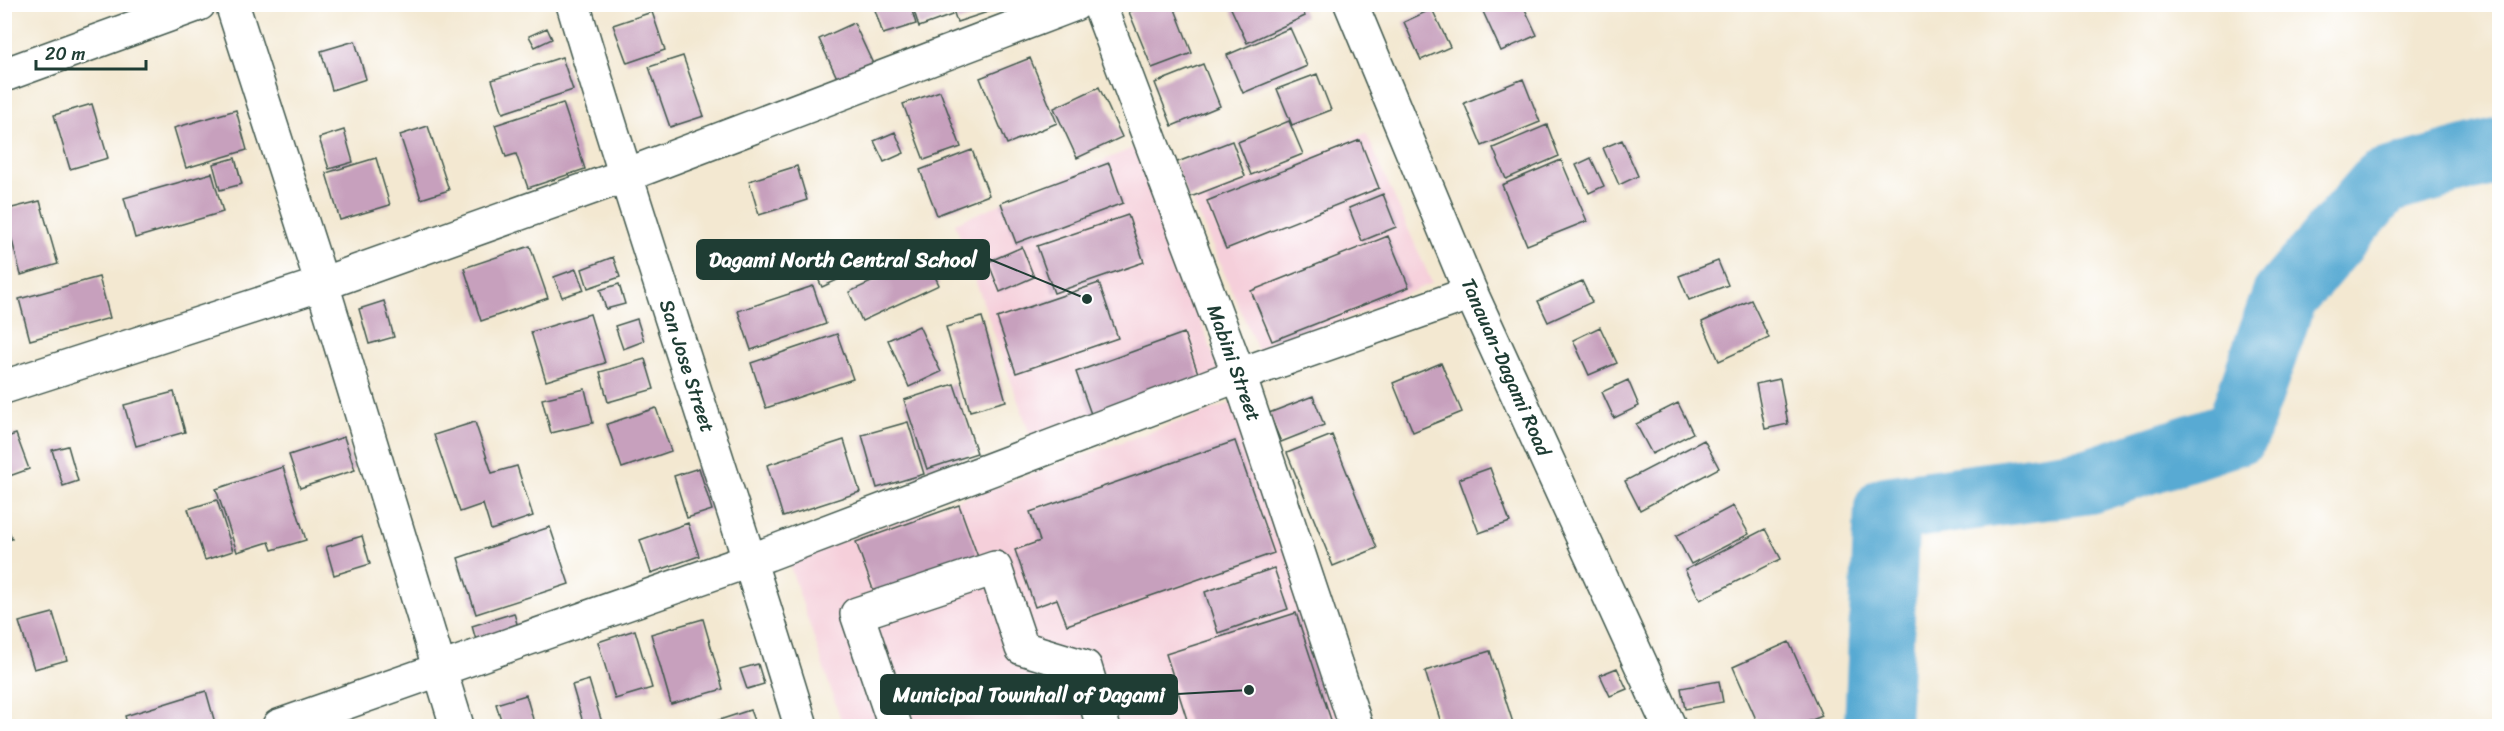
<svg xmlns="http://www.w3.org/2000/svg" width="2504" height="731" viewBox="0 0 2504 731" font-family="Sriracha,sans-serif">
<rect width="100%" height="100%" fill="#fff"/>
<filter id="ink" filterUnits="userSpaceOnUse"><feTurbulence type="fractalNoise" baseFrequency=".0167" numOctaves="2"/><feDisplacementMap in="SourceGraphic" scale="12" xChannelSelector="R" yChannelSelector="G"/><feConvolveMatrix kernelMatrix="1 2 1 2 8 2 1 2 1" color-interpolation-filters="sRGB"/></filter>
<filter id="wash" filterUnits="userSpaceOnUse"><feTurbulence type="fractalNoise" baseFrequency=".008" numOctaves="4" result="noise"/><feDisplacementMap in="SourceGraphic" scale="24" xChannelSelector="R" yChannelSelector="G"/><feGaussianBlur stdDeviation="1.35" result="paint"/><feColorMatrix in="noise" values="0 0 0 0 0 0 0 0 0 0 0 0 0 0 0 0 0 1.4 0 .05"/><feComposite in="paint" operator="in"/></filter>
<g filter="url(#wash)">
<rect width="100%" height="100%" fill="#f3e8d1"/>
<path fill="#f5cfda" d="M 1366,133 L 1432,283 L 1260,355 L 1193,202 Z
M 1135,147 L 1221,375 L 1034,446 L 955,223 Z
M 1238,401 L 1346,726 L 843,726 L 788,560 Z"/>
<g fill="none" stroke-linecap="round" stroke-linejoin="round">
<path stroke="#59aad3" stroke-width="66" d="M 1877,726 L 1887,509 L 2089,481 L 2237,432 L 2284,297 L 2383,182 L 2500,150"/>
</g>
<g id="blocks">
<path fill="#c7a0bd" d="M 873,4 L 910,4 L 916,24 L 883,34 Z
M 912,4 L 948,4 L 952,15 L 919,27 Z
M 951,4 L 999,4 L 1000,8 L 957,22 Z
M 1149,4 L 1173,4 L 1192,53 L 1152,68 L 1129,12 Z
M 1229,4 L 1300,4 L 1305,16 L 1247,43 Z
M 1480,5 L 1523,5 L 1537,35 L 1501,51 Z
M 1432,9 L 1450,47 L 1421,60 L 1404,22 Z
M 652,12 L 665,50 L 627,63 L 613,25 Z
M 854,23 L 874,66 L 839,82 L 819,39 Z
M 547,28 L 552,39 L 535,47 L 529,36 Z
M 1290,28 L 1307,66 L 1243,93 L 1227,55 Z
M 355,41 L 366,79 L 332,90 L 321,51 Z
M 683,56 L 704,116 L 670,127 L 649,67 Z
M 562,57 L 573,90 L 503,113 L 492,80 Z
M 1030,58 L 1057,123 L 1007,144 L 980,78 Z
M 1203,64 L 1220,106 L 1172,126 L 1155,83 Z
M 1317,74 L 1331,110 L 1292,125 L 1277,89 Z
M 1523,79 L 1540,122 L 1482,146 L 1464,103 Z
M 1099,87 L 1122,137 L 1077,158 L 1054,108 Z
M 940,91 L 961,147 L 924,160 L 903,104 Z
M 563,103 L 585,169 L 528,188 L 516,154 L 506,157 L 495,125 Z
M 92,104 L 108,158 L 70,169 L 54,115 Z
M 236,110 L 247,150 L 186,168 L 174,128 Z
M 1289,121 L 1303,154 L 1251,175 L 1238,142 Z
M 1547,125 L 1559,156 L 1506,179 L 1493,148 Z
M 428,126 L 449,190 L 421,199 L 400,135 Z
M 344,130 L 353,162 L 329,169 L 319,138 Z
M 895,132 L 904,153 L 884,162 L 874,141 Z
M 1360,140 L 1379,188 L 1226,249 L 1207,201 Z
M 1622,140 L 1638,176 L 1619,185 L 1603,148 Z
M 1232,141 L 1245,176 L 1188,198 L 1175,163 Z
M 972,150 L 989,195 L 937,215 L 920,170 Z
M 235,158 L 242,184 L 220,190 L 213,164 Z
M 376,158 L 390,205 L 340,220 L 326,173 Z
M 1591,158 L 1604,186 L 1589,193 L 1576,165 Z
M 1561,160 L 1587,221 L 1527,245 L 1502,185 Z
M 1109,163 L 1123,203 L 1016,243 L 1001,203 Z
M 797,166 L 807,200 L 759,215 L 749,181 Z
M 212,173 L 223,212 L 135,238 L 124,198 Z
M 1383,194 L 1396,227 L 1362,241 L 1349,208 Z
M 40,201 L 58,264 L 21,275 L 4,210 Z
M 1128,215 L 1144,262 L 1054,293 L 1037,246 Z
M 1388,236 L 1409,287 L 1272,341 L 1251,291 Z
M 530,246 L 548,298 L 481,321 L 464,268 Z
M 1022,247 L 1034,277 L 1000,292 L 988,262 Z
M 613,257 L 620,277 L 588,288 L 582,269 Z
M 837,257 L 846,276 L 822,287 L 813,268 Z
M 926,257 L 939,285 L 862,321 L 849,292 Z
M 1718,261 L 1728,285 L 1689,300 L 1679,276 Z
M 576,269 L 584,290 L 562,297 L 554,277 Z
M 99,277 L 110,318 L 30,340 L 19,299 Z
M 1582,281 L 1592,302 L 1548,322 L 1538,301 Z
M 1099,283 L 1118,338 L 1016,373 L 997,318 Z
M 619,284 L 625,304 L 606,309 L 600,290 Z
M 813,286 L 826,324 L 751,350 L 738,311 Z
M 1751,300 L 1769,338 L 1719,361 L 1702,322 Z
M 384,301 L 394,337 L 369,344 L 359,309 Z
M 590,314 L 605,363 L 546,381 L 531,332 Z
M 982,317 L 1006,401 L 970,411 L 946,327 Z
M 637,319 L 644,341 L 623,349 L 615,326 Z
M 919,326 L 941,372 L 909,387 L 888,340 Z
M 1600,327 L 1617,363 L 1589,375 L 1573,340 Z
M 1184,333 L 1200,379 L 1092,417 L 1076,372 Z
M 837,334 L 853,379 L 766,408 L 751,363 Z
M 645,359 L 654,389 L 608,402 L 600,372 Z
M 1441,363 L 1462,412 L 1413,432 L 1393,383 Z
M 1780,379 L 1788,424 L 1765,429 L 1756,384 Z
M 1628,380 L 1639,406 L 1614,418 L 1602,392 Z
M 954,384 L 977,453 L 927,469 L 904,400 Z
M 585,389 L 593,423 L 551,433 L 542,399 Z
M 174,392 L 185,432 L 136,446 L 124,405 Z
M 1313,396 L 1324,425 L 1281,442 L 1269,413 Z
M 1678,403 L 1693,433 L 1652,454 L 1636,424 Z
M 656,408 L 671,451 L 622,468 L 607,424 Z
M 475,422 L 492,473 L 517,466 L 533,516 L 491,530 L 483,504 L 460,512 L 434,435 Z
M 908,422 L 924,474 L 877,488 L 862,435 Z
M 16,434 L 29,469 L 4,478 L 4,438 Z
M 1332,435 L 1377,548 L 1333,566 L 1287,453 Z
M 344,437 L 355,470 L 300,488 L 289,455 Z
M 844,440 L 860,492 L 783,517 L 767,465 Z
M 1704,440 L 1719,468 L 1640,510 L 1625,481 Z
M 1235,441 L 1274,553 L 1067,625 L 1057,599 L 1035,607 L 1015,550 L 1040,541 L 1030,512 Z
M 68,446 L 78,481 L 63,486 L 52,450 Z
M 283,467 L 306,540 L 272,550 L 269,542 L 237,552 L 216,489 Z
M 699,468 L 712,510 L 687,518 L 674,476 Z
M 1490,468 L 1510,522 L 1479,533 L 1459,479 Z
M 217,500 L 233,551 L 205,560 L 188,509 Z
M 959,505 L 978,557 L 875,595 L 856,542 Z
M 1733,506 L 1749,534 L 1691,564 L 1676,536 Z
M 4,517 L 12,539 L 4,541 Z
M 688,523 L 699,556 L 651,573 L 640,540 Z
M 550,527 L 569,584 L 476,614 L 458,558 Z
M 1765,529 L 1781,559 L 1700,600 L 1685,570 Z
M 362,536 L 370,564 L 334,575 L 326,547 Z
M 1274,568 L 1288,609 L 1218,633 L 1205,592 Z
M 53,613 L 67,660 L 34,669 L 19,622 Z
M 514,613 L 521,638 L 479,651 L 472,626 Z
M 1296,613 L 1333,726 L 1189,726 L 1166,654 Z
M 703,619 L 723,689 L 671,704 L 651,634 Z
M 635,630 L 652,688 L 615,699 L 598,642 Z
M 1789,642 L 1822,716 L 1797,726 L 1759,726 L 1733,667 Z
M 1490,651 L 1514,726 L 1442,726 L 1425,671 Z
M 758,664 L 764,684 L 747,689 L 740,669 Z
M 1617,668 L 1627,689 L 1610,696 L 1600,675 Z
M 589,680 L 603,726 L 584,726 L 572,685 Z
M 1719,681 L 1723,702 L 1685,709 L 1681,688 Z
M 206,691 L 215,723 L 202,726 L 128,726 L 125,716 Z
M 526,695 L 535,726 L 503,726 L 496,704 Z
M 750,710 L 756,726 L 701,726 Z"/>
</g>
</g>
<g filter="url(#ink)">
<use href="#blocks" fill-opacity="0" stroke="#3f574c" stroke-width="1.5"/>
<g fill="none" stroke-linecap="round" stroke-linejoin="round">
<defs>
<path id="minor" d="M 232,4 L 322,284 L 457,726
M 573,4 C 645,246 728,485 801,726
M 1099,4 L 1239,375 L 1356,726
M 4,75 L 199,4
M 4,387 L 322,284 L 624,176 L 1075,4
M 279,726 L 768,554 L 1239,375 L 1471,293
M 895,726 L 857,614 L 995,568 L 1022,648 L 1085,667 L 1103,726"/>
<path id="major" d="M 1351,4 L 1471,293 L 1669,726"/>
</defs>
<use href="#minor" stroke="#3f574c" stroke-width="36"/>
<use href="#major" stroke="#3f574c" stroke-width="36"/>
<use href="#minor" stroke="#fff" stroke-width="33"/>
<use href="#major" stroke="#fff" stroke-width="33"/>
</g>
</g>
<g text-anchor="middle" dominant-baseline="central" stroke-width="4.5" stroke-linejoin="round" paint-order="stroke">
<g font-size="20" fill="#1f3d34" stroke="#fff">
<text transform="translate(1234 363) rotate(70)">Mabini Street</text>
<text transform="translate(687 366) rotate(72)">San Jose Street</text>
<text transform="translate(1506 367) rotate(66)">Tanauan-Dagami Road</text>
</g>
</g>
<path fill="none" stroke="#1f3d34" stroke-width="2" d="M1087 299L989 259M1249 690L1177 694"/>
<g fill="#1f3d34" stroke="#fff" stroke-width="2">
<circle cx="1087" cy="299" r="6"/>
<circle cx="1249" cy="690" r="6"/>
</g>
<g fill="#1f3d34" stroke="#1f3d34" stroke-width="2">
<rect x="697" y="240" width="292" height="39" rx="6"/>
<rect x="881" y="675" width="296" height="39" rx="6"/>
</g>
<g font-size="21" text-anchor="middle" font-weight="bold" fill="#fff">
<text x="843" y="267">Dagami North Central School</text>
<text x="1029" y="702">Municipal Townhall of Dagami</text>
</g>
<rect width="2504" height="731" fill="none" stroke="#fff" stroke-width="24"/>
<path d="M36 60v9h110v-9" fill="none" stroke="#1f3d34" stroke-width="3"/>
<text x="45" y="60" font-size="18" fill="#1f3d34" stroke="#ffffff" stroke-width="4.5" paint-order="stroke">20 m</text>
</svg>
